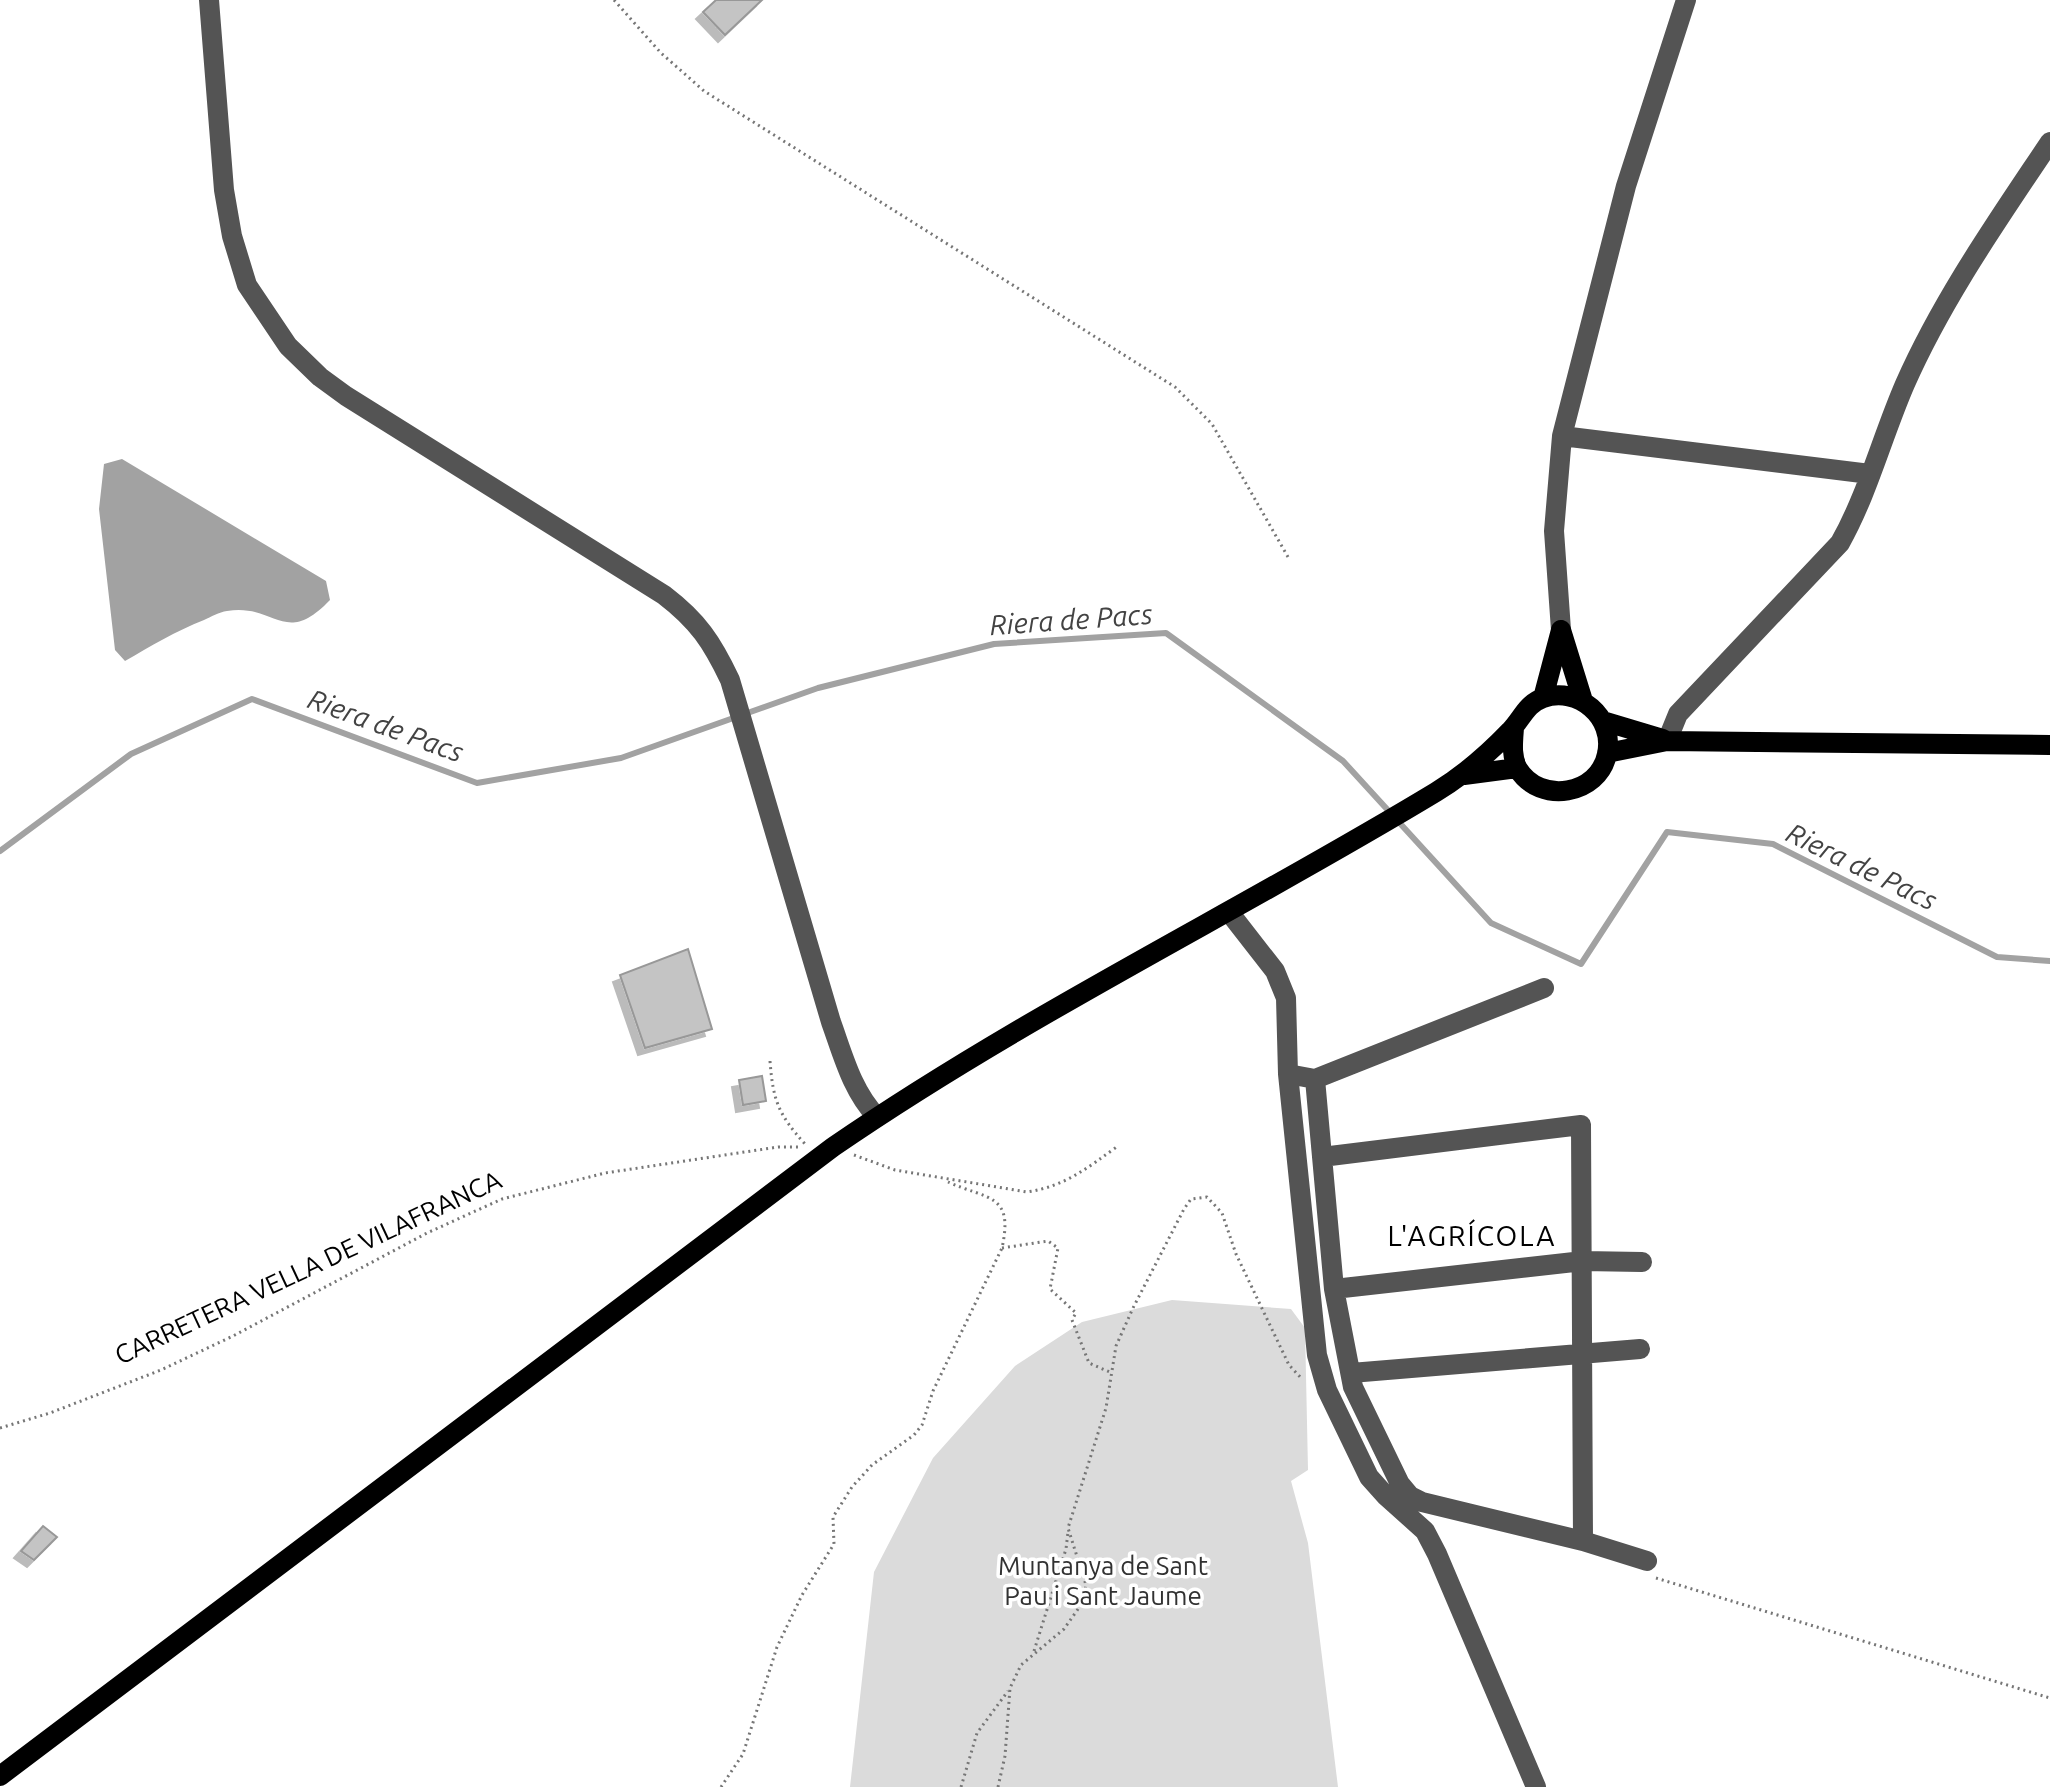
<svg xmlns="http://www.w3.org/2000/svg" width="2050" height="1787" viewBox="0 0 2050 1787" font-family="Ubuntu,sans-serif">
<defs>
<filter id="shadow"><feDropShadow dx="-7" dy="7" stdDeviation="0" flood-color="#0004"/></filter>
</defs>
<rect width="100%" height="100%" fill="#fff"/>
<path fill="#dbdbdb" d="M 1172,1300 L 1291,1309 L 1305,1328 L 1308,1470 L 1291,1481 L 1308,1543 L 1338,1787 L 850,1787 L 874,1572 L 933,1458 L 1015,1366 L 1082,1322 Z"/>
<path fill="#a2a2a2" d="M 122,459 L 326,581 L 330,600 C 284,648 276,603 227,611 C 219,612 211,617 204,620 C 176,631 151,646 125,661 L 115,650 L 99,509 L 104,464 Z"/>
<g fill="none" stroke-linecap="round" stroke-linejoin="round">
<path stroke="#a2a2a2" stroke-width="6" d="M 0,851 L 131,754 L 252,699 L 477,783 L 621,758 L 818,688 L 994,644 L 1166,633 L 1343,761 L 1491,923 L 1581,964 L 1667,832 L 1773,844 L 1997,957 L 2050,961"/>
</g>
<path fill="#c4c4c4" stroke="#989898" stroke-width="2" filter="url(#shadow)" d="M 716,0 L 762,0 L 725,35 L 703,12 Z
M 688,949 L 712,1029 L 645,1048 L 620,975 Z
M 762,1076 L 766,1101 L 743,1105 L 739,1080 Z
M 43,1526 L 57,1537 L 34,1560 L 21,1551 Z"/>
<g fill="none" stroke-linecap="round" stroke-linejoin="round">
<path stroke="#767676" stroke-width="3" stroke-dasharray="2 4" stroke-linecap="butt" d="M 614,0 L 661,53 L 704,91 L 1175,387 L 1212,424 L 1288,557
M 770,1061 C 773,1100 778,1114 805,1144
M 854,1155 L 895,1170 L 1027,1192 C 1066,1186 1087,1168 1118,1146
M 1002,1248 L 1048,1241 L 1058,1248 L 1050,1289 L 1076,1313 L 1072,1320 L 1089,1363 L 1112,1373
M 0,1428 L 50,1413 L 161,1370 L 233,1336 L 427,1233 L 502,1199 L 605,1173 L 778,1147 L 800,1147
M 1656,1578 L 2050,1698
M 1034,1651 L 1066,1549 L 1068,1532
M 721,1787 L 743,1754 L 777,1647 L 802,1595 L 834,1544 L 833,1517 L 852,1487 L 872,1465 L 914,1435 L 922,1425 L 933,1391 L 1002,1248 C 1014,1193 988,1200 948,1182
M 961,1787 L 977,1733 L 1008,1691
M 998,1787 L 1005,1756 L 1010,1688 L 1021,1665 L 1064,1629 L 1083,1602 L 1086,1585 L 1068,1528 L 1106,1408 L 1116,1346 L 1133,1308 L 1184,1209 L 1191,1199 L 1207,1197 L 1222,1213 L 1236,1254 L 1289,1365 L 1302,1379"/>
<path stroke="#545454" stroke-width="20" d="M 209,0 L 224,190 L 232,236 L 247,285 L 288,346 L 320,377 L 346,396 L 664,595 C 698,621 712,642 730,680 L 831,1022 C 843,1055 852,1091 877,1117
M 1562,436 L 1870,474
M 1561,630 L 1554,531 L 1562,436 L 1626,186 L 1686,0
M 1667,741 L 1678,714 L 1840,543 C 1868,493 1882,437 1905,384 C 1943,298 1998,220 2050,142
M 1229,912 L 1275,971 L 1286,998 L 1288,1074 L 1317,1355 L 1327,1390 L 1369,1477 L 1386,1496 L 1425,1531 L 1437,1554 L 1536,1787
M 1288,1074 L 1315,1079 L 1334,1289 L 1353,1387 L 1400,1484 L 1410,1496 L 1422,1502 L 1583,1541 L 1647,1561
M 1315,1079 L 1544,988
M 1322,1157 L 1581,1125 L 1583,1541
M 1334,1289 L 1583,1261 L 1642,1262
M 1351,1373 L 1640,1349"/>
<path stroke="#000" stroke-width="20" d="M 1561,630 L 1583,701
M 1543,698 L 1561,630
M 1603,721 L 1663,739
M 1607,753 L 1667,741 L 2050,745
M 1464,775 L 1517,768
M 0,1776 L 833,1147 C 1025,1015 1236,913 1436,792 C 1464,775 1488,754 1510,731 C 1522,719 1526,704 1543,698 C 1578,686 1615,717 1607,754 C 1599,795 1540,805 1518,769 C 1511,757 1513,742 1514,728"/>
</g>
<g text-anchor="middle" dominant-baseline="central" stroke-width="7" stroke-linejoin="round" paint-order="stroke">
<g font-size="26" fill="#000" stroke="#fff">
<text transform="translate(308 1267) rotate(-25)">CARRETERA VELLA DE VILAFRANCA</text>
</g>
<g font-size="26" fill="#323232" stroke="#fff">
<text x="1103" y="1565">Muntanya de Sant<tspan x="1103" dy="30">Pau i Sant Jaume</tspan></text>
</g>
<g font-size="28" font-style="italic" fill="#434343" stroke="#fff">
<text transform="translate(1071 619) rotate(-4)">Riera de Pacs</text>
<text transform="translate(386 725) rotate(20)">Riera de Pacs</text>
<text transform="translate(1862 866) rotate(26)">Riera de Pacs</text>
</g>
<g font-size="28" letter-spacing="2" fill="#000" stroke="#fff">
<text x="1472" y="1235">L'AGRÍCOLA</text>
</g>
</g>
</svg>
